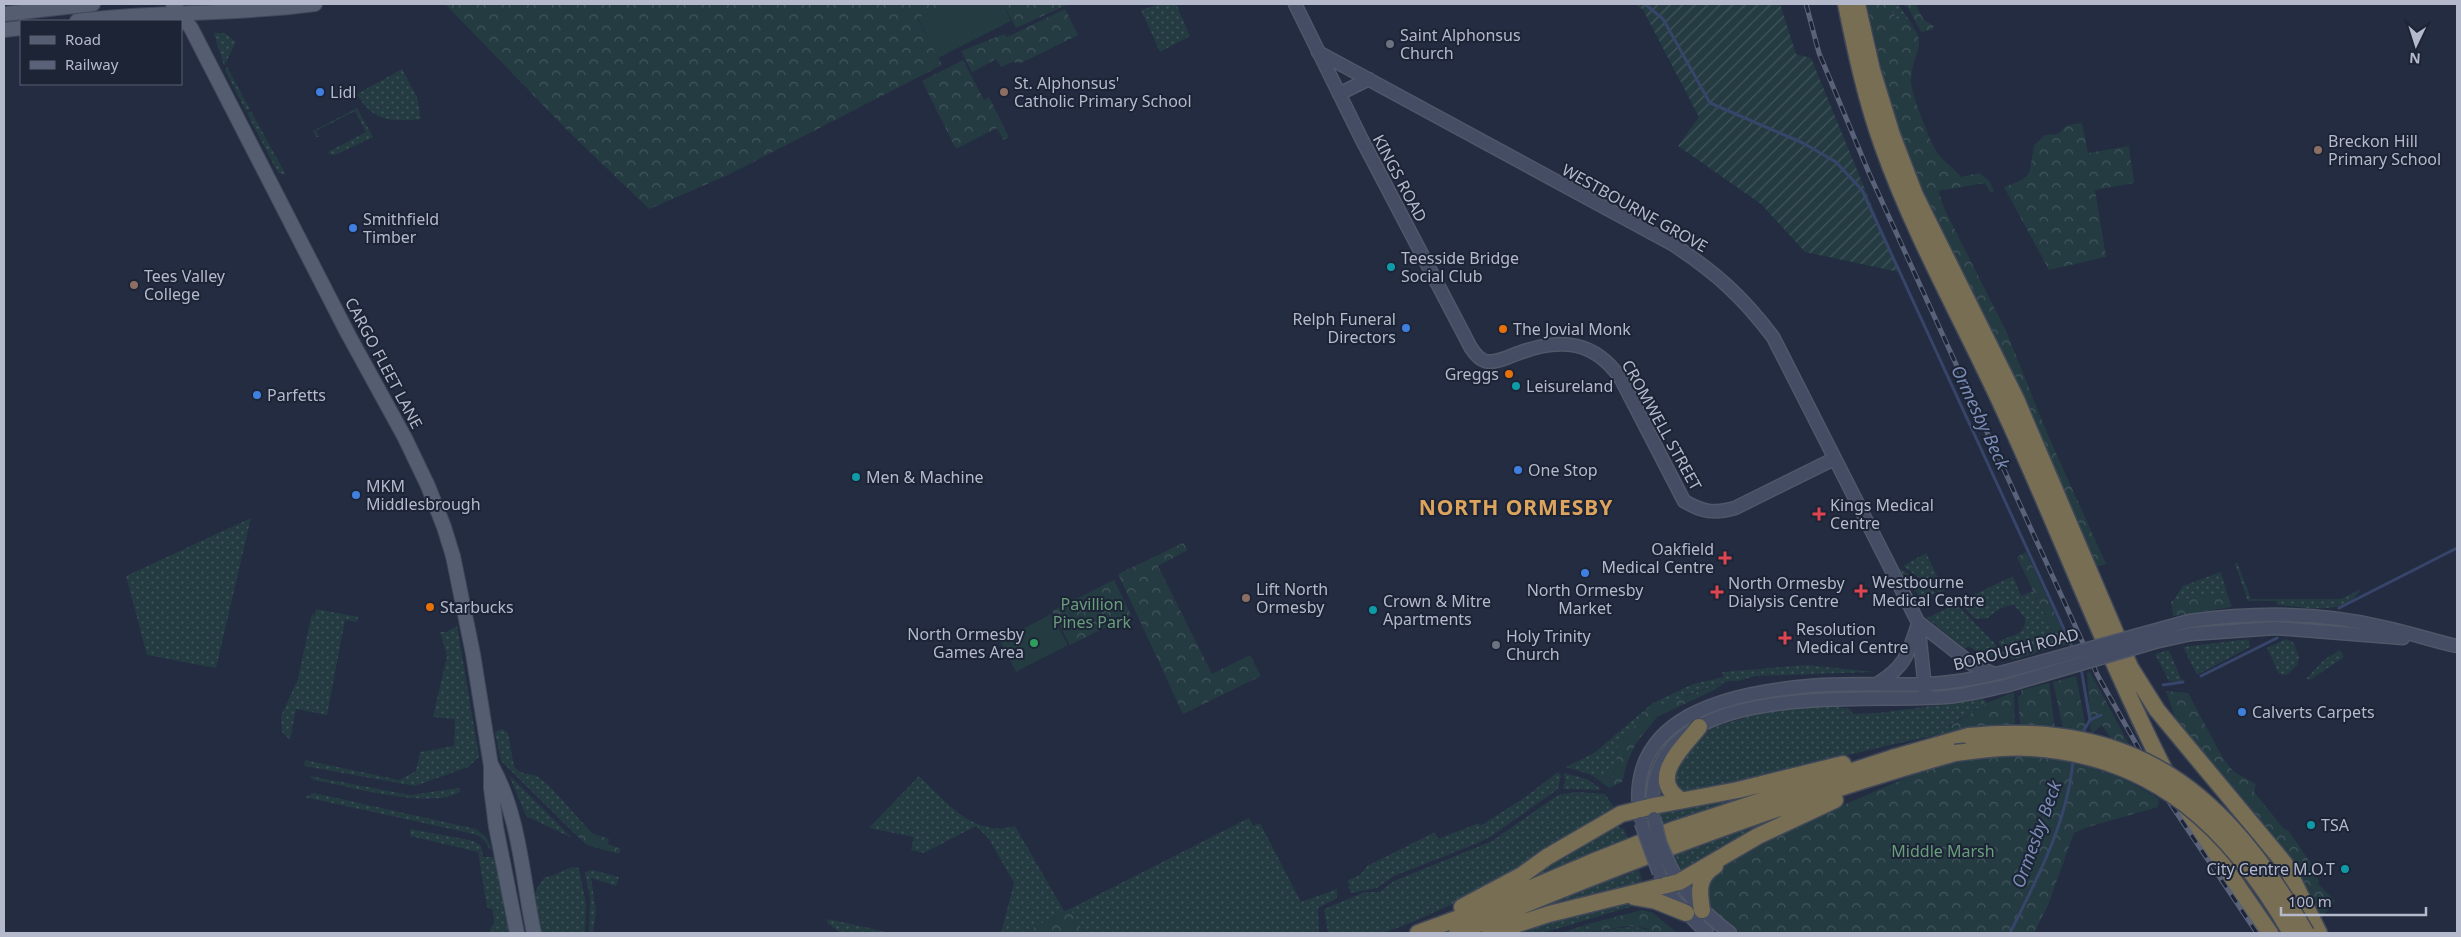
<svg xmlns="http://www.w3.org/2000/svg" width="2461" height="937" viewBox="0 0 2461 937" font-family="'Noto Sans',sans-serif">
<defs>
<pattern id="grass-dots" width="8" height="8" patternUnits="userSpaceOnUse" patternTransform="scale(1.25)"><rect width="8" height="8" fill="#253b42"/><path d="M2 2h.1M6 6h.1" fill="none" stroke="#42555c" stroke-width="1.8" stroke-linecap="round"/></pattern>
<pattern id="forest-crowns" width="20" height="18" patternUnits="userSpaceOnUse" patternTransform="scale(1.25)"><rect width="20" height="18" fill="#253b42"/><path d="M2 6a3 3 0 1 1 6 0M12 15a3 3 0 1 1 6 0" fill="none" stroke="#42555c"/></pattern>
<pattern id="garden-furrows" width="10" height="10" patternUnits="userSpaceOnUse" patternTransform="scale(1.25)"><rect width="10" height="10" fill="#253b42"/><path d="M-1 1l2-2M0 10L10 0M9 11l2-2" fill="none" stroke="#42555c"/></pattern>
</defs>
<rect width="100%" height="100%" fill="#232c41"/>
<path fill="url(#grass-dots)" d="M 1160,4 L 1176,4 L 1190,36 L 1160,52 L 1141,10 Z
M 1887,4 L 1898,4 L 1914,27 L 1903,18 L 1897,19 Z
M 214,33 L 225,33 L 236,42 L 224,66 Z
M 227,67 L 250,109 L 246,111 L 225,70 Z
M 402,69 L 417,97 L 421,119 C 392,122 373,122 357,94 Z
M 357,108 L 373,137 L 335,155 L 329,154 L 328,152 L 366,132 L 355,111 L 316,131 L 319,137 L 316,137 L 313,131 Z
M 251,111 L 286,175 L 278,173 L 247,113 Z
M 251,518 L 216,668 L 147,655 L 126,576 Z
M 1926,553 L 1944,590 L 1940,593 L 1903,566 Z
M 2237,562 L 2251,599 L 2341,599 L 2361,589 C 2345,618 2304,606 2277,605 L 2277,601 L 2248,601 L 2235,564 Z
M 1900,568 L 1936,593 L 1921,600 L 1909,579 L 1905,580 Z
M 2221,572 L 2227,593 L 2173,601 L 2183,586 Z
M 2013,576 L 2021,596 L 2033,591 L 2059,646 L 2012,660 L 1998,642 C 2010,634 2026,638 2025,618 L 2014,605 C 2002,606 1997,610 1988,618 L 1975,619 L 1959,602 Z
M 1956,604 L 2007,656 L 1988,658 L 1968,646 L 1965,649 L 1927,618 Z
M 316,609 L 358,617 L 357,622 L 345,620 L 327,715 L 296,709 L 290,740 L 282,732 L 281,716 L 298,679 L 312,613 L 314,616 Z
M 457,626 L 479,757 L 468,767 L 415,786 L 304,766 L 305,760 L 399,780 L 416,771 L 420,752 L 454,746 L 455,719 L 433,717 L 447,656 L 440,632 L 446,632 Z
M 2249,639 L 2250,647 L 2197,675 L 2183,647 Z
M 2286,639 L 2294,643 L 2299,658 L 2297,665 L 2287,675 L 2279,674 L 2267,648 Z
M 2169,650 L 2182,681 L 2169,681 L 2155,654 Z
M 2340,650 L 2344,657 L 2310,680 L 2306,679 L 2324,660 Z
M 1806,665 L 1875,672 L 1755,676 L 1738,681 L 1727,681 L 1687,695 L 1636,725 L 1617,748 L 1616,762 L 1607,777 L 1592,775 L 1566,767 L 1594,753 L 1653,703 L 1693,684 L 1724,677 L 1722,672 Z
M 1984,699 L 1987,703 L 1948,726 L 1952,732 C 1860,750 1771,775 1680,795 L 1669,776 L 1697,740 L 1709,730 L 1720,725 L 1772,710 L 1829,705 L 1850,709 L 1853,714 L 1879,713 Z
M 502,729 L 508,733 L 514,766 C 521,776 529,772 538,777 C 549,783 574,814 584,824 L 576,835 L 501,761 L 495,732 Z
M 1558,772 L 1561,776 L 1558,789 L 1493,835 L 1478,843 L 1394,876 L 1377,888 L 1351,893 L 1348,887 L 1350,886 L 1347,881 L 1361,874 L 1367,866 L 1435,832 L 1438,839 L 1479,823 L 1480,826 L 1524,798 Z
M 1564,773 L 1587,779 L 1602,790 L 1563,789 L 1565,780 Z
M 509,775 L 572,838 L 526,816 Z
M 310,776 L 410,795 L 459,788 L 461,791 C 433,811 348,786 314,780 Z
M 919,776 C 947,802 973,838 1015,826 L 1064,911 L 1024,933 L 1001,933 L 1014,883 L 989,839 L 976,826 L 924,853 L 911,850 L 914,837 L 869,828 Z
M 1805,778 L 1661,827 L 1659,817 L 1661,811 Z
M 1577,792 L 1605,794 L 1617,812 L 1475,894 L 1415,921 L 1384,933 L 1328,933 L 1324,909 L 1365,892 L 1379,892 L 1394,881 L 1492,841 L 1558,795 Z
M 314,793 L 476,829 L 486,837 L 492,849 L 489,849 C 486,841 482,837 474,834 L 304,797 Z
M 1778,817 L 1780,822 L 1685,870 L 1680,870 L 1673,858 L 1672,856 L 1708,844 L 1708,842 Z
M 1249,818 L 1253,826 L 1260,823 L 1301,902 L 1337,889 L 1337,898 L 1318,908 L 1319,933 L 1084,933 L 1070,909 Z
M 1617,826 L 1624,829 L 1628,839 L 1540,875 L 1500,894 Z
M 410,829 L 474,841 L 481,846 L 483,857 L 494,857 L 511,933 L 490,933 L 490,929 L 494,923 L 493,910 L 487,907 L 478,852 L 410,836 Z
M 572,867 L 579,868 L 586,904 L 585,933 L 540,933 C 535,910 528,896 545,877 L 549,877 Z
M 592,870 L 619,877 L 616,886 L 591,878 L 596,911 L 593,933 L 589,933 L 590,898 L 585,872 Z
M 1639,870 L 1642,880 L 1638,887 L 1477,933 L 1605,878 L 1610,881 Z
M 1628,901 L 1636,905 L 1543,933 L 1514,933 Z
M 828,919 L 892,933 L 841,933 L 827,923 Z
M 1588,924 L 1590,932 C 1612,931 1634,921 1655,933 L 1561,933 Z"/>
<path fill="url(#forest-crowns)" d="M 445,4 L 947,4 L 918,19 L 942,65 L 728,175 L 649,209 L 568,131 Z
M 1003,4 L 1069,4 L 1016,28 Z
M 1867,4 L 1887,4 L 1897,19 L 1903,18 C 1933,42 1912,51 1911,80 C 1910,91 1929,138 1935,149 C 1941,161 1954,167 1961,177 L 1980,173 L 1990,182 L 1994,191 L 1991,193 L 1985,183 L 1938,191 L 1945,210 L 2007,333 L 2047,433 L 2106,564 L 2095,567 L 1931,210 L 1891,110 Z
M 1902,4 L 1915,4 L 1924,20 L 1934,26 L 1932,30 L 1921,32 L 1908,8 Z
M 1065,9 L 1078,35 L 1021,63 L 1013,62 L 1001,67 L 996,59 L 972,72 L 961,51 L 1004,34 L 1007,37 Z
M 963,60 L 984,100 L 989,97 L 1009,137 L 1003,140 L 997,128 L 956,149 L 922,81 Z
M 2082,123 L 2088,153 L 2129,146 L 2134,183 L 2095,190 L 2106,257 L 2049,270 L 2004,187 C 2036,176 2028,174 2034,145 L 2045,135 L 2058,134 L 2067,125 Z
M 1183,543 L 1188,550 L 1158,566 L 1212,674 L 1250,655 L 1261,676 L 1183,714 L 1118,574 Z
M 2026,552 L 2069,644 L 2059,646 L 2017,557 Z
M 1114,580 L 1131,615 L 1070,645 L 1052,611 Z
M 2227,593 L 2232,607 L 2173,616 L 2171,601 Z
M 2090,672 L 2131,748 L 2113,742 L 2102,725 L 2091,735 L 2087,673 Z
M 2076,676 L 2087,734 L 2063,729 L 2053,682 Z
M 1728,681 L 1714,690 L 1657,717 L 1636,743 L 1627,763 L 1622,782 L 1609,788 L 1592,775 L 1607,777 L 1616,762 L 1617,748 L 1647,710 Z
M 2049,683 L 2055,728 L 2020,725 L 2018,697 L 2022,694 L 2021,690 Z
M 2166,691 L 2188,693 L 2224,760 L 2234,772 L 2256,784 L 2254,792 L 2284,829 L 2289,831 L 2315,870 L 2319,882 L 2318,884 L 2335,901 L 2320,920 L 2180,731 Z
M 2014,692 L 2015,725 L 1952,732 L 1947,728 L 1987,703 Z
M 2015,755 C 2068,759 2114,769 2159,799 L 2158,807 L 2088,827 L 2074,833 L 2048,905 L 2034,933 L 1741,933 L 1708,909 L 1703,886 L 1710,873 L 1802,823 L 1931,767 L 1968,760 Z
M 584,824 L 592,833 L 609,839 L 608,844 L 621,849 L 619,854 L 587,845 L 576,835 Z
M 1070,909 L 1084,933 L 1024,933 L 1064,911 Z
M 1642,910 L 1653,913 L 1677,933 L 1655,933 L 1646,928 L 1628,926 L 1590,932 L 1588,924 Z"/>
<path fill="url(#garden-furrows)" d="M 1635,4 L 1780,4 L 1796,54 L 1811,58 L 1899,272 L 1805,252 L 1761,204 L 1678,146 L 1699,117 L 1643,10 Z"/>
<path fill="#253b42" d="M 947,4 L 1003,4 L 1011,21 L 938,58 L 918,18 Z
M 1051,614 L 1068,645 L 1016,672 L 1000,641 Z"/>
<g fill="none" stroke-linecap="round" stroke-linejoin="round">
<path stroke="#364569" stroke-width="3" d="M 1645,4 L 1663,19 L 1710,103 L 1803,143 L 1836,162 L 1862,190 L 2074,651
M 2339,608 L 2457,548
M 2201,676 L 2277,638
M 2163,685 L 2183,682
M 2090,720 L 2101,715
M 2081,735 L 2090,720 L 2081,668
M 2010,933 C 2037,879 2068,821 2073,760"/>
<defs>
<path id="secondary" d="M 1295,4 L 1361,138 L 1471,348 C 1475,354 1479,359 1485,361 C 1496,364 1509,356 1519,353 C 1561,337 1595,341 1621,379 L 1684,501 C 1702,512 1714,514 1735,508 L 1834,459
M 1318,52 L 1674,245 C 1716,273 1742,296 1773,337 L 1918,622 L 1926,698
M 1339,94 L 1369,79
M 2189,621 C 2255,612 2321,611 2387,628 C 2411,633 2433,641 2457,646
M 1918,622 L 1973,665 L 1994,674
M 2191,634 L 2276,628 L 2403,638
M 1877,684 C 1903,668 1908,656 1917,627
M 1653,814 C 1641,675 1860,704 1946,697 C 1966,695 1986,690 2005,686
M 1640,817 C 1624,715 1730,693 1809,686 C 1847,682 1887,686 1926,684 C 1952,683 1979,678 2004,672
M 1671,868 C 1686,895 1706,915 1730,933
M 1661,878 L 1674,900 L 1707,933"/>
<path id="primary" d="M 173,4 L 191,28 L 348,334 L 405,438 L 428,486 L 444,527 L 453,556 L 473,654 L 491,766 L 491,788 L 496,827 L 517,933
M 4,14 L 93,4
M 77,21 C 156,11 236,15 315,4
M 4,30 L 21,28
M 492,766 C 520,817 522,877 534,933"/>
<path id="highway" d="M 1846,4 C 1856,53 1866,100 1883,147 C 1917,242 1968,329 2009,421 C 2064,541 2110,664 2170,781
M 1857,4 L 1872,70 L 1892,135 L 1915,195 L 2016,399 L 2130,667 L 2157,710 L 2285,864 L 2319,933
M 1681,800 C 1647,778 1683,748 1699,727
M 2182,805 L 2270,933
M 1634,897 L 1656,901 L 1686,913
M 1462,907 L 1522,875 L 1547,857 L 1621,814 L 1653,806 L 1738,790 L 1843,764
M 1702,910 C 1699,892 1697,877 1715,866
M 1418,933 L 1470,914 L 1592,862 L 1675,829 L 1892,758 L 1969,736
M 1457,933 C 1619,864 1784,801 1955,753
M 1490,933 L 1549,914 L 1679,882 L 1758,836 L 1835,800"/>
</defs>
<use href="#secondary" stroke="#4f5768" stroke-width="15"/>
<use href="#primary" stroke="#41485a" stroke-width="16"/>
<use href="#highway" stroke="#3f4758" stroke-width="19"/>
<use href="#secondary" stroke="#454d64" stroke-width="12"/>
<use href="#primary" stroke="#555e71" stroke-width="14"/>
<use href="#highway" stroke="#786e54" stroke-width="16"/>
<defs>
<path id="rail" d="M 1806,4 L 1819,53 L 1869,173 L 2098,676 L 2166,797 L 2257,933"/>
</defs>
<use href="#rail" stroke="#596278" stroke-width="5"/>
<use href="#rail" stroke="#1c2436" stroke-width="3" stroke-dasharray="9" stroke-linecap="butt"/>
<defs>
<path id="secondary-bridge" d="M 2004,672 L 2189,621
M 2005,686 L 2155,642 L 2191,634
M 1654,818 L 1660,843 L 1671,868
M 1641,823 L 1659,873"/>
<path id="highway-bridge" d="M 1969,736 C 2138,719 2226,794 2306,933
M 1955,753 C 1980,750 2005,746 2031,748 C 2156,756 2231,829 2291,933"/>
</defs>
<use href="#secondary-bridge" stroke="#4f5768" stroke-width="15" stroke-linecap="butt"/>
<use href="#highway-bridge" stroke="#3f4758" stroke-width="19" stroke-linecap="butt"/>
<use href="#secondary-bridge" stroke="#454d64" stroke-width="12"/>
<use href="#highway-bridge" stroke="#786e54" stroke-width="16"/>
</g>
<g fill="#6b7280" stroke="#1c2436" stroke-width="2">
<circle cx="1390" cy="44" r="5"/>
<circle cx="1496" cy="645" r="5"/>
</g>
<g fill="#3f7fe0" stroke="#1c2436" stroke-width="2">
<circle cx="320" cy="92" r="5"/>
<circle cx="353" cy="228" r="5"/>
<circle cx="1406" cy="328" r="5"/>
<circle cx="257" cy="395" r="5"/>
<circle cx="1518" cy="470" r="5"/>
<circle cx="356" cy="495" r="5"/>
<circle cx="1585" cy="573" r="5"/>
<circle cx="2242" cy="712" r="5"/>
</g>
<g fill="#8d6e63" stroke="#1c2436" stroke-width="2">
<circle cx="1004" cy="92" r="5"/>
<circle cx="2318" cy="150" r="5"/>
<circle cx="134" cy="285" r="5"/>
<circle cx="1246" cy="598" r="5"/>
</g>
<g fill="#0f9aa8" stroke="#1c2436" stroke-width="2">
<circle cx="1391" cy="267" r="5"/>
<circle cx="1516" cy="386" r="5"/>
<circle cx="856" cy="477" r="5"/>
<circle cx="1373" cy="610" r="5"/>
<circle cx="2311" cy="825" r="5"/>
<circle cx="2345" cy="869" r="5"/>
</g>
<g fill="#e8710a" stroke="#1c2436" stroke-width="2">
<circle cx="1503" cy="329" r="5"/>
<circle cx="1509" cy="374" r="5"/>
<circle cx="430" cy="607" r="5"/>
</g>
<g fill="#e0444e" stroke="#1c2436" stroke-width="2">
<path d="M1816.5 506.5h5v5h5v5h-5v5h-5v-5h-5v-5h5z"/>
<path d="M1722.5 550.5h5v5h5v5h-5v5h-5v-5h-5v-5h5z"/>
<path d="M1858.5 583.5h5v5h5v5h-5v5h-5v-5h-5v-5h5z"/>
<path d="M1714.5 584.5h5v5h5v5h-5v5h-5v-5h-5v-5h5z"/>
<path d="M1782.5 630.5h5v5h5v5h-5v5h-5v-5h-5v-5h5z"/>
</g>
<circle fill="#2e9e5b" stroke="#1c2436" stroke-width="2" cx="1034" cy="643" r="5"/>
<g text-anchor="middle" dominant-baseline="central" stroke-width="4" stroke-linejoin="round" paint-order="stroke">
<g font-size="16" fill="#b4bacb" stroke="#1c2436" text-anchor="start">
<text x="1400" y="35">Saint Alphonsus<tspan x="1400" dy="18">Church</tspan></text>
<text x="1014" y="83">St. Alphonsus'<tspan x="1014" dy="18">Catholic Primary School</tspan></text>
<text x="330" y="92">Lidl</text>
<text x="2328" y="141">Breckon Hill<tspan x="2328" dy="18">Primary School</tspan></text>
<text x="363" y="219">Smithfield<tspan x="363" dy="18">Timber</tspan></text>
<text x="1401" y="258">Teesside Bridge<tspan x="1401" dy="18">Social Club</tspan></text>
<text x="144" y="276">Tees Valley<tspan x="144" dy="18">College</tspan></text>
<text x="1396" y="319" text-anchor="end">Relph Funeral<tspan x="1396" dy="18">Directors</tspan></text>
<text x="1513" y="329">The Jovial Monk</text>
<text x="1499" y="374" text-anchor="end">Greggs</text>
<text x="1526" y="386">Leisureland</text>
<text x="267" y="395">Parfetts</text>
<text x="1528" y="470">One Stop</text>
<text x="866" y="477">Men &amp; Machine</text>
<text x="366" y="486">MKM<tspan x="366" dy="18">Middlesbrough</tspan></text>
<text x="1830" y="505">Kings Medical<tspan x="1830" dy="18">Centre</tspan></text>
<text x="1714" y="549" text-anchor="end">Oakfield<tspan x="1714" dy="18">Medical Centre</tspan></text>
<text x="1872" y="582">Westbourne<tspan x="1872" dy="18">Medical Centre</tspan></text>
<text x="1728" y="583">North Ormesby<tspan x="1728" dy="18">Dialysis Centre</tspan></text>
<text x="1256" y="589">Lift North<tspan x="1256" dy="18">Ormesby</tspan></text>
<text x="1585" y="590" text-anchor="middle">North Ormesby<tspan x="1585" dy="18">Market</tspan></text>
<text x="1383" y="601">Crown &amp; Mitre<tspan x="1383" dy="18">Apartments</tspan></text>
<text x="440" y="607">Starbucks</text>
<text x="1796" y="629">Resolution<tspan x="1796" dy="18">Medical Centre</tspan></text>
<text x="1024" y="634" text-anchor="end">North Ormesby<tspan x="1024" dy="18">Games Area</tspan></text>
<text x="1506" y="636">Holy Trinity<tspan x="1506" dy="18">Church</tspan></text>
<text x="2252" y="712">Calverts Carpets</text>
<text x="2321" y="825">TSA</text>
<text x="2335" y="869" text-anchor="end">City Centre M.O.T</text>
</g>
<g font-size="16" fill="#b4bacb" stroke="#1c2436">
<text transform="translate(1400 178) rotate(62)">KINGS ROAD</text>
<text transform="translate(1635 208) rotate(29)">WESTBOURNE GROVE</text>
<text transform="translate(384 363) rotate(62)">CARGO FLEET LANE</text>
<text transform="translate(1662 425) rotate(61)">CROMWELL STREET</text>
<text transform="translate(2016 649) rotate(-14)">BOROUGH ROAD</text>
</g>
<g font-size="16" fill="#699e7c" stroke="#1c2436">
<text x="1092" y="604">Pavillion<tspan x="1092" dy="18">Pines Park</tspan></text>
<text x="1943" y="851">Middle Marsh</text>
</g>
<g font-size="18" font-style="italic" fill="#7a8cb5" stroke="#1c2436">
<text transform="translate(1981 417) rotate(65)">Ormesby Beck</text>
<text transform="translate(2036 834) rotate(-70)">Ormesby Beck</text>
</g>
<g font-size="21" font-weight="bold" letter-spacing="1" fill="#dda45d" stroke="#1c2436">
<text x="1516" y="507">NORTH ORMESBY</text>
</g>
</g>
<rect width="2461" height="937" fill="none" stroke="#b4bacb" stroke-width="10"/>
<rect x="20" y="20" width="162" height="65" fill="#1c2436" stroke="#596072"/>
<rect x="30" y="36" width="25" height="8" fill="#555e71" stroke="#596072"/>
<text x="65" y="45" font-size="15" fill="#b4bacb">Road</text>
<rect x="30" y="61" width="25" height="8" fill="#596278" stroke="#596072"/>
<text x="65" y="70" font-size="15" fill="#b4bacb">Railway</text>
<g transform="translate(2416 45) rotate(184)" stroke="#1c2436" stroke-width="4" paint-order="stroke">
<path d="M0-4L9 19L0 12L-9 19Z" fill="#b4bacb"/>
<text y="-8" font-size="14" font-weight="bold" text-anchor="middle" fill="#b4bacb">N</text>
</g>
<path d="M2281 907v8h145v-8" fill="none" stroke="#b4bacb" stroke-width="2.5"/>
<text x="2288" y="907" font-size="15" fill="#b4bacb" stroke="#1c2436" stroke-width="4" paint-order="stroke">100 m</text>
</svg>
